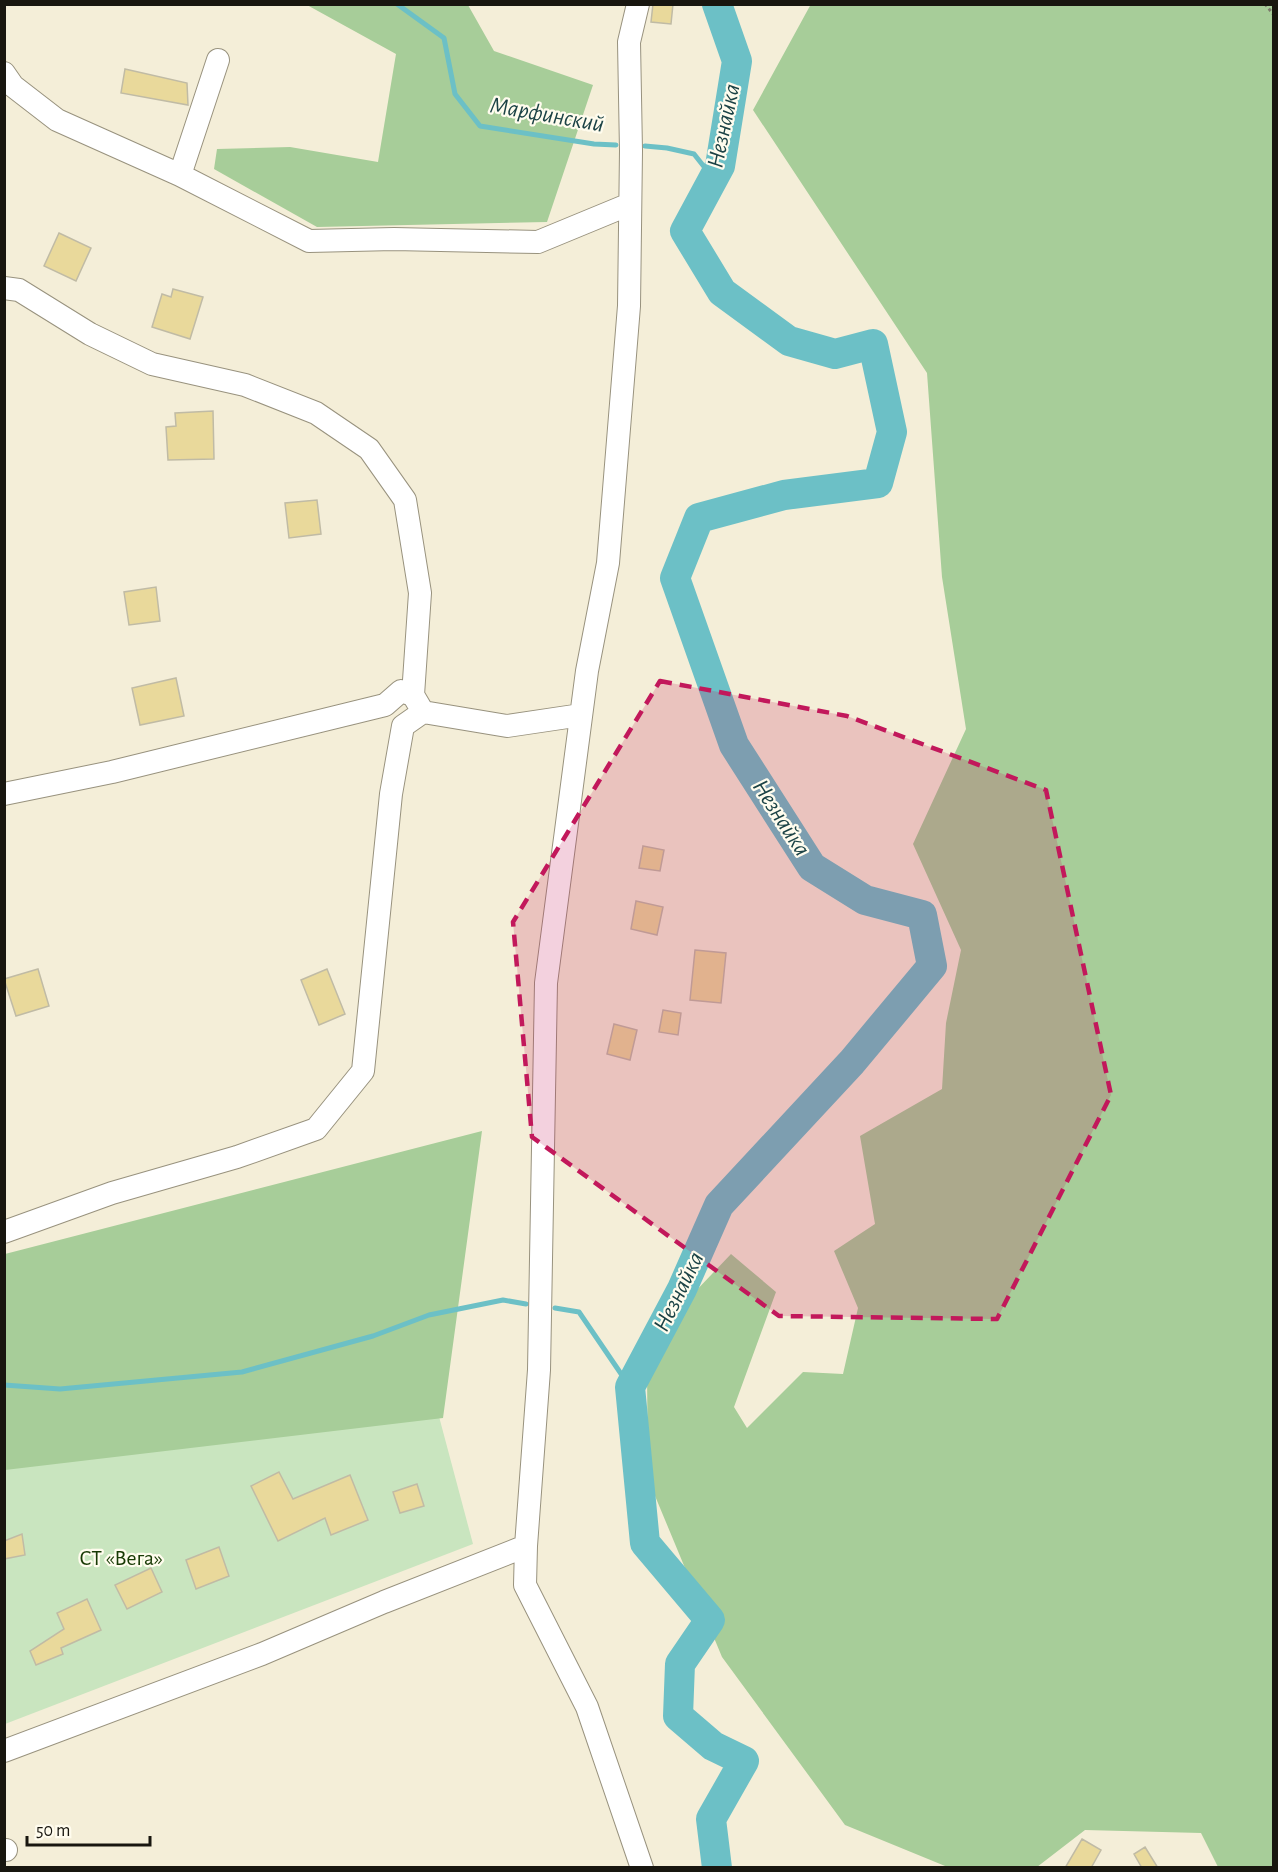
<svg xmlns="http://www.w3.org/2000/svg" width="1278" height="1872" viewBox="0 0 1278 1872" font-family="'Alegreya Sans',sans-serif">
<rect width="100%" height="100%" fill="#f4eed8"/>
<path fill="#c9e5bf" d="M 433,1394 L 473,1544 L 5,1724 L 5,1462 Z"/>
<path fill="#a7cd99" d="M 811,4 L 1273,5 L 1273,1867 L 1218,1867 L 1201,1833 L 1085,1830 L 1037,1867 L 950,1868 L 845,1825 L 722,1657 L 648,1479 L 647,1373 L 692,1295 L 731,1254 L 776,1292 L 734,1407 L 747,1428 L 803,1372 L 843,1374 L 858,1308 L 834,1251 L 875,1224 L 860,1136 L 942,1089 L 946,1023 L 961,950 L 913,844 L 966,729 L 942,577 L 927,373 L 753,110 Z
M 307,5 L 468,5 L 494,51 L 593,85 L 547,222 L 317,227 L 214,169 L 217,149 L 290,147 L 378,162 L 396,54 Z
M 482,1131 L 443,1418 L 5,1470 L 5,1254 Z"/>
<g fill="none" stroke-linecap="round" stroke-linejoin="round">
<path stroke="#6cc0c6" stroke-width="5" d="M 397,4 L 444,38 L 455,94 L 480,126 L 594,144 L 616,145
M 645,146 L 667,148 L 694,154 L 713,178
M 555,1308 L 579,1312 L 630,1387
M 4,1385 L 60,1389 L 242,1372 L 373,1336 L 429,1315 L 503,1300 L 526,1304"/>
<path stroke="#6cc0c6" stroke-width="30" d="M 717,4 L 737,61 L 720,166 L 685,231 L 722,292 L 789,341 L 835,354 L 873,344 L 892,432 L 878,483 L 784,495 L 699,518 L 675,578 L 734,745 L 812,867 L 865,900 L 922,915 L 932,966 L 852,1062 L 719,1205 L 682,1289 L 630,1387 L 645,1543 L 710,1620 L 680,1664 L 678,1716 L 713,1746 L 744,1761 L 711,1819 L 717,1868"/>
</g>
<path fill="#e9d99b" stroke="#c0bba5" stroke-width="1.5" d="M 653,4 L 673,4 L 671,24 L 651,22 Z
M 125,69 L 187,83 L 188,105 L 121,93 Z
M 59,233 L 91,248 L 76,281 L 44,266 Z
M 173,289 L 203,297 L 190,339 L 152,327 L 162,294 L 171,297 Z
M 213,411 L 214,459 L 168,460 L 166,427 L 176,426 L 175,413 Z
M 317,500 L 321,534 L 289,538 L 285,503 Z
M 156,587 L 160,621 L 129,625 L 124,592 Z
M 176,678 L 184,716 L 140,725 L 132,688 Z
M 643,846 L 664,850 L 660,871 L 639,868 Z
M 636,901 L 663,907 L 657,935 L 631,929 Z
M 695,950 L 726,953 L 721,1003 L 690,1000 Z
M 38,969 L 49,1006 L 16,1016 L 4,979 Z
M 327,969 L 345,1014 L 319,1025 L 301,980 Z
M 663,1010 L 681,1013 L 678,1035 L 659,1032 Z
M 614,1024 L 637,1030 L 630,1060 L 607,1054 Z
M 279,1472 L 293,1499 L 350,1475 L 368,1520 L 331,1535 L 325,1518 L 278,1541 L 251,1486 Z
M 417,1484 L 424,1506 L 400,1513 L 393,1492 Z
M 22,1534 L 25,1555 L 4,1559 L 4,1541 Z
M 219,1547 L 229,1576 L 196,1589 L 186,1560 Z
M 151,1568 L 162,1592 L 127,1609 L 115,1585 Z
M 87,1599 L 101,1630 L 61,1648 L 63,1654 L 36,1665 L 30,1651 L 64,1629 L 57,1613 Z
M 1082,1839 L 1101,1850 L 1091,1868 L 1065,1868 Z
M 1145,1847 L 1158,1868 L 1142,1868 L 1134,1854 Z"/>
<g fill="none" stroke-linecap="round" stroke-linejoin="round">
<defs>
<path id="minor" d="M 4,73 L 13,86 L 57,120 L 180,175 L 309,241 L 394,239 L 538,242 L 630,204
M 180,175 L 218,60
M 4,288 L 19,290 L 90,334 L 152,364 L 245,385 L 316,413 L 369,449 L 405,500 L 420,593 L 413,695
M 4,794 L 112,772 L 385,705 L 401,691 L 413,695 L 423,712 L 507,726 L 581,715
M 4,1232 L 112,1193 L 237,1157 L 316,1129 L 363,1071 L 391,794 L 403,726 L 423,712
M 526,1546 L 525,1585 L 587,1707 L 642,1868
M 4,1751 L 262,1654 L 384,1602 L 526,1546 L 539,1370 L 546,983 L 587,671 L 608,563 L 629,306 L 631,151 L 629,42 L 638,4
M 4,1850 L 6,1850"/>
</defs>
<use href="#minor" stroke="#98927e" stroke-width="24"/>
<path stroke="#7c796b" stroke-width="3" stroke-dasharray="3 3" stroke-linecap="butt" d="M 1265,4 L 1274,15"/>
<use href="#minor" stroke="#fff" stroke-width="22"/>
</g>
<path fill="#c2185b" fill-opacity="0.2" stroke="#c2185b" stroke-width="4.5" stroke-dasharray="12 8" stroke-linejoin="round" d="M 660,681 L 847,716 L 1046,790 L 1111,1095 L 997,1319 L 779,1316 L 532,1137 L 513,922 Z"/>
<g text-anchor="middle" dominant-baseline="central" stroke-width="4.5" stroke-linejoin="round" paint-order="stroke">
<g font-size="22" fill="#173a04" stroke="#fffcee">
<text x="121" y="1558">СТ «Вега»</text>
</g>
<g font-size="24" font-style="italic" fill="#1b4245" stroke="#fffcee">
<text transform="translate(547 115) rotate(10)">Марфинский</text>
<text transform="translate(724 126) rotate(-78)">Незнайка</text>
<text transform="translate(781 818) rotate(57)">Незнайка</text>
<text transform="translate(679 1292) rotate(-64)">Незнайка</text>
</g>
</g>
<rect width="1278" height="1872" fill="none" stroke="#18160f" stroke-width="12"/>
<path d="M27 1836v9h123v-9" fill="none" stroke="#18160f" stroke-width="3"/>
<text x="36" y="1836" font-size="18" fill="#18160f" stroke="#fffcee" stroke-width="4.5" paint-order="stroke">50 m</text>
</svg>
